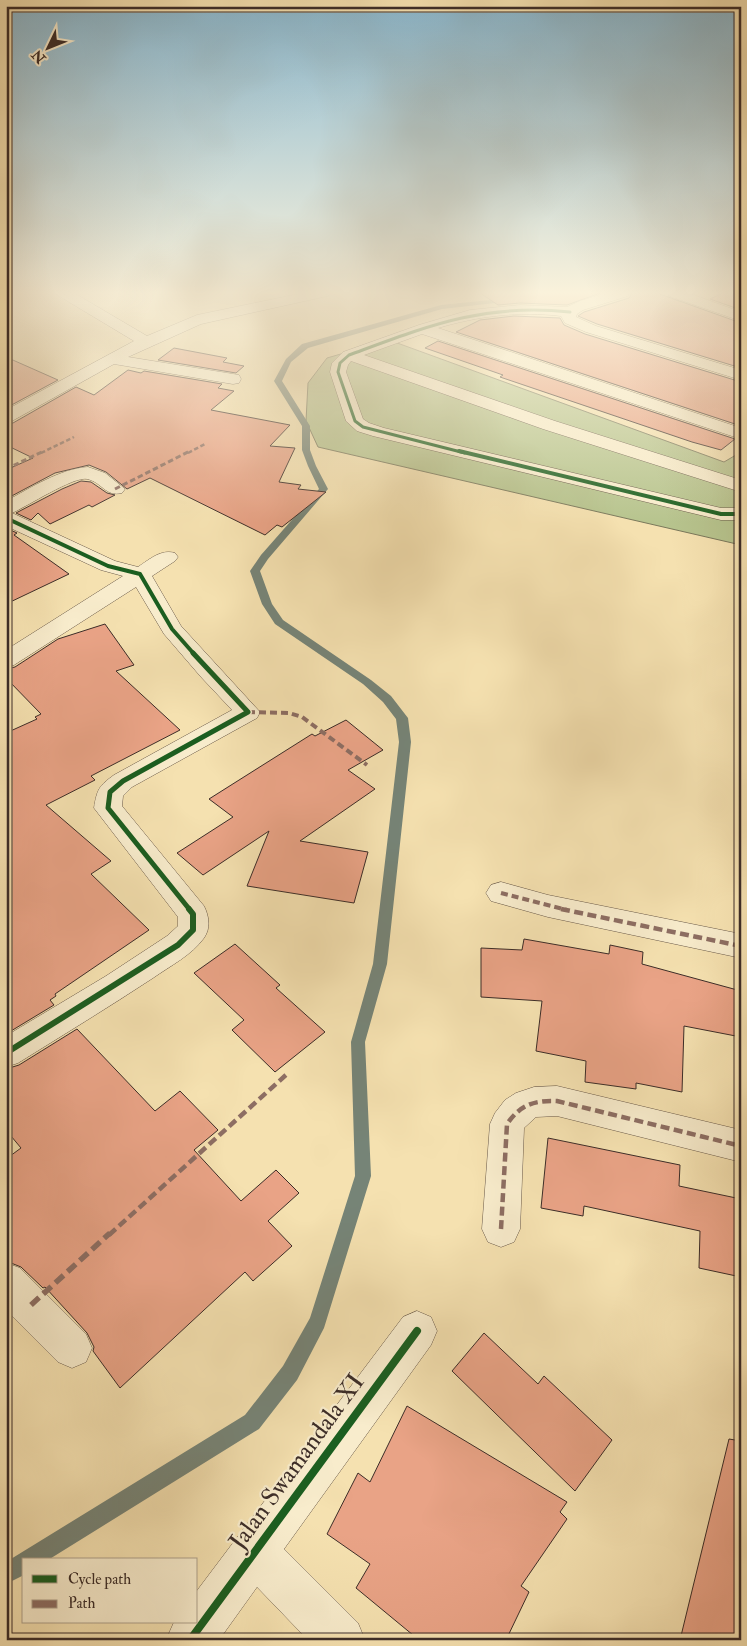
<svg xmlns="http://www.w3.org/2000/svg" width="747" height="1646" viewBox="0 0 747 1646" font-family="'IM FELL Double Pica',serif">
<rect width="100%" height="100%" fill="#f5e1b0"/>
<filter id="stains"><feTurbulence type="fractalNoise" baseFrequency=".004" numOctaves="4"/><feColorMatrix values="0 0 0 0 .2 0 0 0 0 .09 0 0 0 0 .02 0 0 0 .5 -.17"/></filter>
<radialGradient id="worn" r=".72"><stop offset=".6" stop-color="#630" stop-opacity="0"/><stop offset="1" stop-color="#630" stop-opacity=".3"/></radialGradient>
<path fill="#b7c48e" stroke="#7a785b" d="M 389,340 L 724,462 L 741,452 L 741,545 L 318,447 L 306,421 L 308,383 L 327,358 Z"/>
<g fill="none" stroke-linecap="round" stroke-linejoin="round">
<path fill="#768477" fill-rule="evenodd" d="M 510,298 L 513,300 L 512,301 L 442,309 L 308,348 L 291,362 L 282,381 L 310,426 L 310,450 L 316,466 L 328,489 L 268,559 L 260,571 L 272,604 L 283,620 L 371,680 L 391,696 L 408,718 L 411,742 L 387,964 L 365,1042 L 371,1176 L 324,1328 L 297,1380 L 259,1429 L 48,1560 L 24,1560 L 24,1575 L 6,1584 L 6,1562 L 245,1415 L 283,1366 L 310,1318 L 355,1176 L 351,1042 L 373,964 L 399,742 L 396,719 L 383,702 L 363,684 L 275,624 L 262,604 L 250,571 L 261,555 L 319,489 L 308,466 L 302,450 L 302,426 L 274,381 L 286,359 L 302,344 L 441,305 Z"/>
</g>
<path fill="#e9a386" stroke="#3c2d28" d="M 480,293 L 600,293 L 567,305 L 520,303 L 498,305 Z
M 632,293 L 657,293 L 741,323 L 741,368 L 597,324 L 578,316 L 584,312 L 629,298 Z
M 723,293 L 741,293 L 741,310 L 710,299 Z
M 514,316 L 560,318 L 564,325 L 585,334 L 741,382 L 741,426 L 456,332 L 480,320 Z
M 438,341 L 735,439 L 721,450 L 692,442 L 500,377 L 503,375 L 425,348 Z
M 174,348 L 227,358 L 223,362 L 244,366 L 236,373 L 158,360 Z
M 6,357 L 58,380 L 6,408 Z
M 128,370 L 141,373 L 144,371 L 222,384 L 218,388 L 234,391 L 211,410 L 290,425 L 270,446 L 295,448 L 279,482 L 301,485 L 298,489 L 326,492 L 282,527 L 277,525 L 265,535 L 150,478 L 127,489 L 106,472 L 89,465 L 55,473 L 6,499 L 6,470 L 33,458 L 6,445 L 6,424 L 13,423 L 76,387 L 94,395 Z
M 81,481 L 91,482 L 107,493 L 115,495 L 92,507 L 89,505 L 50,524 L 38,513 L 31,520 L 16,513 L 62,489 Z
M 6,528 L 17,533 L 14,535 L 69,574 L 6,604 Z
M 105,624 L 134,665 L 116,671 L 180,730 L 91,776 L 95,780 L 46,805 L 111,861 L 91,874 L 149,930 L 55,994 L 56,996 L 50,1000 L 54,1005 L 6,1034 L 6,733 L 37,719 L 35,717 L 41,714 L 6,678 L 6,669 L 15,667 L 58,639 Z
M 346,720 L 383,750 L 348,770 L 375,789 L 300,841 L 368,852 L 354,903 L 247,886 L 269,831 L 203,875 L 177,853 L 233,817 L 209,799 L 312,734 L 315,736 Z
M 524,939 L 609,954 L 610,945 L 643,952 L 642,964 L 741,991 L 741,1037 L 684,1026 L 682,1092 L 636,1083 L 636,1089 L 585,1082 L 586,1061 L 536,1051 L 542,1001 L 481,997 L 481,948 L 522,950 Z
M 235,944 L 280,985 L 276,988 L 325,1032 L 275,1072 L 232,1030 L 244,1020 L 194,973 Z
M 77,1029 L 155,1111 L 180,1091 L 218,1130 L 194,1150 L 241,1201 L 276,1170 L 299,1193 L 268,1221 L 292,1246 L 253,1281 L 245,1272 L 120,1388 L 93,1351 L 94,1347 L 87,1333 L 45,1287 L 43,1288 L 21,1267 L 11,1263 L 6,1257 L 6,1159 L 21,1148 L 6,1130 L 6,1069 L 19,1065 Z
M 548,1138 L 680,1165 L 679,1186 L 741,1199 L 741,1277 L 699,1268 L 700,1231 L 584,1206 L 583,1216 L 541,1208 Z
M 484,1333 L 538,1384 L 544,1376 L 612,1440 L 575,1491 L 452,1371 Z
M 407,1406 L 567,1502 L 560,1512 L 567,1519 L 521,1586 L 529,1592 L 506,1640 L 419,1640 L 356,1588 L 370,1564 L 327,1534 L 358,1473 L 370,1482 Z
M 729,1439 L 741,1441 L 741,1640 L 680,1640 Z"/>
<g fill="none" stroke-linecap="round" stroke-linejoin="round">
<defs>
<path id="minor" d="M 57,293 L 74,293 L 147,336 L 197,315 L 303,293 L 330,293 L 328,296 L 323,297 L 201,324 L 128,357 L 233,374 L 239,375 L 241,379 L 239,383 L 233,384 L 114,364 L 12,421 L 6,422 L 6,410 L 134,341 L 59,296 Z
M 606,293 L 630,293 L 628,296 L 583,310 L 577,314 L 576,317 L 596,326 L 741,370 L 741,380 L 586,332 L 565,323 L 561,316 C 519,311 478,316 438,328 L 741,428 L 741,439 L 422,334 L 364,355 L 555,421 L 741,480 L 741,492 L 543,429 L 351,361 L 348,365 L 346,372 L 363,419 L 369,423 L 384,428 L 721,508 L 741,508 L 741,520 L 721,520 L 373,436 L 357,431 L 346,421 L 330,372 L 332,363 L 343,352 L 419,325 L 470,310 L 520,305 L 567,307 L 580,301 Z
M 667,293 L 688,293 L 741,312 L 741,321 L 669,296 Z
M 88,467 L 105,473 L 125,489 L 122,493 C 105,497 102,482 87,479 C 74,476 26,507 12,513 L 115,561 L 138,567 C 150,559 161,549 175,553 L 178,557 L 175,561 L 152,576 L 181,626 L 260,712 L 257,718 L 132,787 L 123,796 L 122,806 L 204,906 C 209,916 211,928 204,938 C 192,955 170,966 153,978 C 109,1007 63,1035 18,1063 L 6,1067 L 6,1036 L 106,976 L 167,936 L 178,926 L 178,917 L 94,808 C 97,789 99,786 114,775 L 232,710 L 201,677 L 164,634 L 136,587 L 14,665 L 6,667 L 6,650 L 123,576 L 101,570 L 6,526 L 6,501 C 31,488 59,469 88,467 Z
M 501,882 L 548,895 L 741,934 L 741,958 L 548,917 L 491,901 L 486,893 L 491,885 Z
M 557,1086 L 741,1130 L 741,1162 L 557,1116 L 536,1117 L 524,1128 L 520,1229 L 514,1242 L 501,1247 L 488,1242 L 482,1229 L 490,1124 L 495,1113 L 505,1100 L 516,1093 L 534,1087 Z
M 6,1263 L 20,1268 L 86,1334 L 92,1348 L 86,1362 L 72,1368 L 58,1362 L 6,1310 Z
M 417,1311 L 431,1317 L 437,1331 L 431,1345 L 284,1549 L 358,1623 L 365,1640 L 308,1640 L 257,1587 L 219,1640 L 166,1640 L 174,1622 L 196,1622 L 196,1592 L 403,1317 Z"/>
</defs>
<use href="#minor" stroke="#6a5a4a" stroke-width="1"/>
<use href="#minor" fill="#f8eccc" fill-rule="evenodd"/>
<path stroke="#8d6e63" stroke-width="2.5" stroke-dasharray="4.5 2.5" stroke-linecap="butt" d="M 41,453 L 74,437
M 188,453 L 205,444"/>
<path stroke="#8d6e63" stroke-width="3" stroke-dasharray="5.5 3" stroke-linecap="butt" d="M 6,469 L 44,451
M 115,489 L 190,451"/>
<path stroke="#8d6e63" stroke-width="4" stroke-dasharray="7 4" stroke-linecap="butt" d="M 248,712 L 289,713 L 302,717 L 367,765
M 501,893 L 567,910"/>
<path stroke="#8d6e63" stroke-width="4.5" stroke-dasharray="9 4.5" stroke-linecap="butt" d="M 561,909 L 741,946
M 501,1229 L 507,1124 C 520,1105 534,1100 557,1101 L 741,1146
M 109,1235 L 287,1074"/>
<path stroke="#8d6e63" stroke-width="5.5" stroke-dasharray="11 5.5" stroke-linecap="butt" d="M 31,1305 L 110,1233"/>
<defs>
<path id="cycleway-far4" d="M 465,453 L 363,427 L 355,421 L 338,372 L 340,363 L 349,355 C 428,326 483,303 570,312"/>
<path id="cycleway-far3" d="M 459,451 L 721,514 L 741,514
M 6,518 L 108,566 L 140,574 L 172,629 L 194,654"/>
<path id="cycleway-far2" d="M 190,910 L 108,808 L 110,792 L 123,781 L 248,712 L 193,653"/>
<path id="cycleway-far1" d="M 6,1053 L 178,945 L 193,930 L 193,914 L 189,909"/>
<path id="cycleway" d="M 190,1640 L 417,1331"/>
</defs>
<use href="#cycleway-far4" stroke="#f8eccc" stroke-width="5"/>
<use href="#cycleway-far3" stroke="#f8eccc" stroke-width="6"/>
<use href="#cycleway-far2" stroke="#f8eccc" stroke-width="8"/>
<use href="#cycleway-far1" stroke="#f8eccc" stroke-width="9"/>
<use href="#cycleway" stroke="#f8eccc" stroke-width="11"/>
<use href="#cycleway-far4" stroke="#1b5e20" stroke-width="3"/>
<use href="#cycleway-far3" stroke="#1b5e20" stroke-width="4"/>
<use href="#cycleway-far2" stroke="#1b5e20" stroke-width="5"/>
<use href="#cycleway-far1" stroke="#1b5e20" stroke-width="6"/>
<use href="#cycleway" stroke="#1b5e20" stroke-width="8"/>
</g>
<linearGradient id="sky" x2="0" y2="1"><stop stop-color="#89b8d0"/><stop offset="0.56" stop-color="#faf2db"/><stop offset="1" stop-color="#faf2db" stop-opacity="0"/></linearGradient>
<rect width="747" height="523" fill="url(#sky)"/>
<g text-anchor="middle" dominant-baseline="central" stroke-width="4.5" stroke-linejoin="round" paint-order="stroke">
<g font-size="25" fill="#3c2d28" stroke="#f8eccc">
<text transform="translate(297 1462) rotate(-54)">Jalan Swamandala XI</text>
</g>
</g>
<rect width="747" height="1646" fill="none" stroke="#f5e1b0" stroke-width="25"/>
<rect x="8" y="8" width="732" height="1631" fill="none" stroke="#3c2d28" stroke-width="2.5"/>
<rect x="12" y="12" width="722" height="1621" fill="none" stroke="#3c2d28"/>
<rect x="22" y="1558" width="175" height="65" fill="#f8eccc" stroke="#ada08a"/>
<rect x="32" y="1575" width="25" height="8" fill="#1b5e20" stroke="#ada08a"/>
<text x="68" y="1584" font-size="15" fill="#3c2d28">Cycle path</text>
<rect x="32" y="1600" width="25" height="8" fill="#8d6e63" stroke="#ada08a"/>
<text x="68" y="1608" font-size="15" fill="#3c2d28">Path</text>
<g transform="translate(48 48) rotate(227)" stroke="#f8eccc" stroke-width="4" paint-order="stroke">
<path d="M0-4L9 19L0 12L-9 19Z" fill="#3c2d28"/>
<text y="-8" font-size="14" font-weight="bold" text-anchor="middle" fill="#3c2d28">N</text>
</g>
<rect width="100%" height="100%" filter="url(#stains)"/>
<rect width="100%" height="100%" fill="url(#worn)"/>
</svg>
